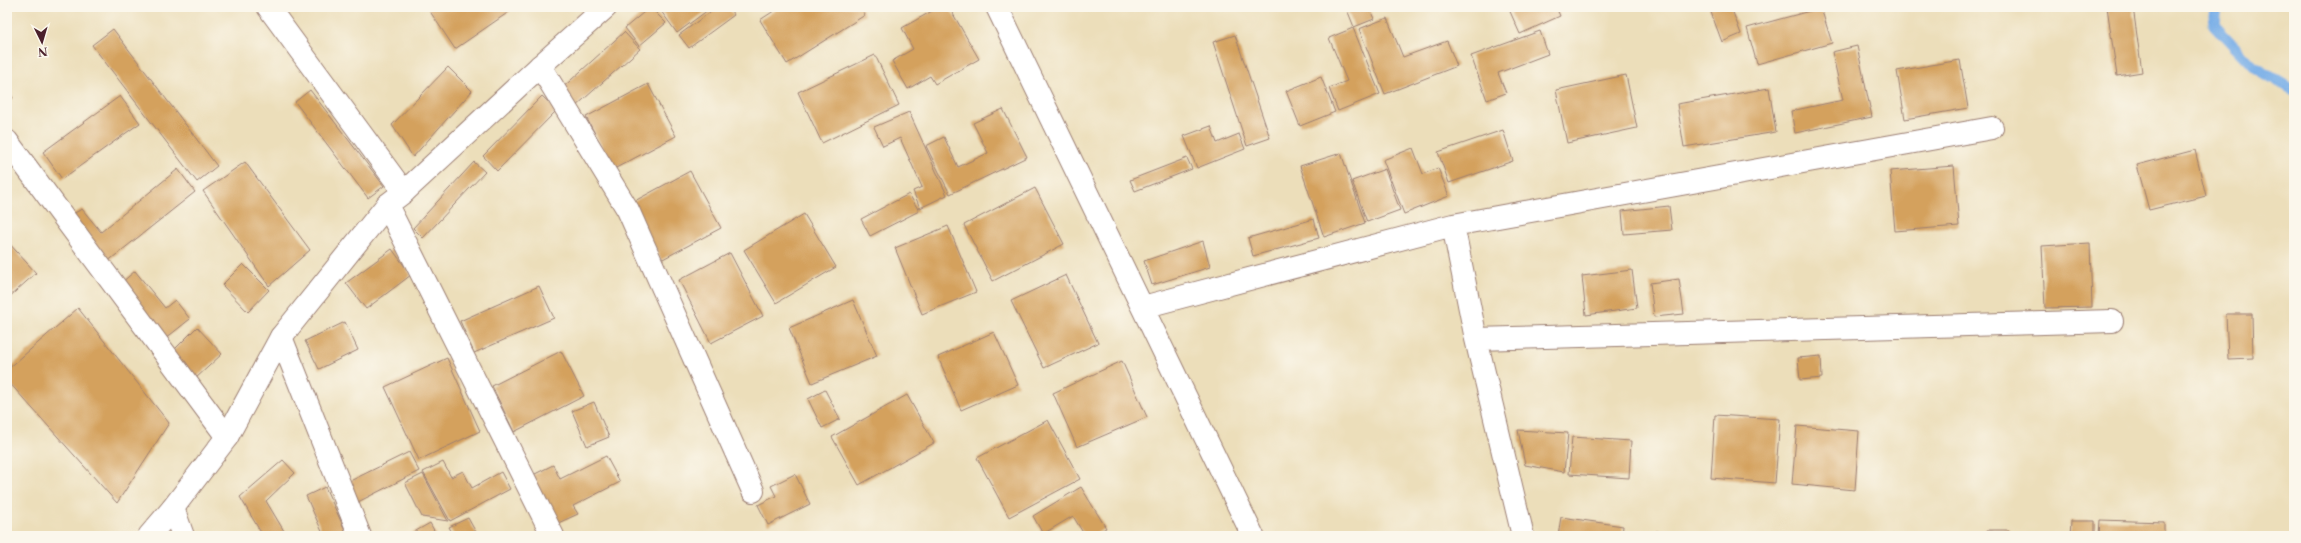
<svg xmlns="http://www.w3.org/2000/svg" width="2301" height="543" viewBox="0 0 2301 543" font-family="'Libre Caslon Text',serif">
<rect width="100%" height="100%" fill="#fbf7ec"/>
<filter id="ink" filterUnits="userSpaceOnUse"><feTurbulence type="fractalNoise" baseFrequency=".025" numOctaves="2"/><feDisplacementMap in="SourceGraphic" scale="8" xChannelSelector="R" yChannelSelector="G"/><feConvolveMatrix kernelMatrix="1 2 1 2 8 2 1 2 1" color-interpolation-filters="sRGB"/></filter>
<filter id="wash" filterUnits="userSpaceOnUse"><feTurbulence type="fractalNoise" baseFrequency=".012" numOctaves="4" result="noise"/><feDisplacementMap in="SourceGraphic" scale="16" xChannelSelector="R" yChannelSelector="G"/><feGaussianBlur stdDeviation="0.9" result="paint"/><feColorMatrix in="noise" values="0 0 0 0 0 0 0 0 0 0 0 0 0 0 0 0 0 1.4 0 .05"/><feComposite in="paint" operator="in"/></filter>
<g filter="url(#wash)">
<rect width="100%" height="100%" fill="#ecdeba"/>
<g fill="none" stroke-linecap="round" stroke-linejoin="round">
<path stroke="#78aee7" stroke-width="11" d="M 2216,7 L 2214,25 L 2253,66 L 2294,91"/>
</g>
<g id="blocks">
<path fill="#d4a15d" d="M 427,7 L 516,7 L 455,49 Z
M 650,7 L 666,23 L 639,46 L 625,28 Z
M 658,7 L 712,7 L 677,33 Z
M 717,7 L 728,7 L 734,15 L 689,48 L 679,35 Z
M 780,7 L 861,7 L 865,15 L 787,64 L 760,20 Z
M 939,7 L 949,7 L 979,59 L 935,84 L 930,76 L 908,89 L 892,61 L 913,49 L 902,28 Z
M 1346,7 L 1369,7 L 1374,19 L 1354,27 Z
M 1508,7 L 1556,7 L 1560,16 L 1520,34 Z
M 1709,7 L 1731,7 L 1741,34 L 1722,42 Z
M 2107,7 L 2133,7 L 2142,72 L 2117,76 Z
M 1821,8 L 1832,43 L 1757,64 L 1747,28 Z
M 1387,18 L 1403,57 L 1447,41 L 1457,66 L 1385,94 L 1359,29 Z
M 1353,28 L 1380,94 L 1338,111 L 1329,88 L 1347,81 L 1329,38 Z
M 113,29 L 217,166 L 197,182 L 92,45 Z
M 1540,31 L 1548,54 L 1498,73 L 1506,93 L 1487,100 L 1471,56 Z
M 624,32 L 640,49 L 575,107 L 560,90 Z
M 1235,35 L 1270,138 L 1247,146 L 1213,42 Z
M 1857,46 L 1872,117 L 1795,133 L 1791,111 L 1843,100 L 1832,52 Z
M 875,55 L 899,105 L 822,143 L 798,92 Z
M 1960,60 L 1968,108 L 1905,119 L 1897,71 Z
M 448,67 L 472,91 L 413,157 L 392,125 Z
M 1626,75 L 1637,128 L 1567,143 L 1556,90 Z
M 1321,77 L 1335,112 L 1300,126 L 1286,91 Z
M 648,84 L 676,136 L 614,169 L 586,117 Z
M 1769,88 L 1776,132 L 1684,147 L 1677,104 Z
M 7,89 L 13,98 L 7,103 Z
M 310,90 L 384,186 L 368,198 L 295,102 Z
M 120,96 L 140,123 L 62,179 L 43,152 Z
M 542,96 L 557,110 L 497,171 L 483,156 Z
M 1003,109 L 1027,157 L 950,194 L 926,146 L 944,137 L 958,167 L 988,153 L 973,123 Z
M 909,112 L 947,195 L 920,208 L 913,191 L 922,187 L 900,138 L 883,146 L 874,127 Z
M 1211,126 L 1217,143 L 1239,134 L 1245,149 L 1197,168 L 1184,136 Z
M 1503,130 L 1513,161 L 1449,183 L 1438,152 Z
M 1413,148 L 1423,174 L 1438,168 L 1449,196 L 1404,214 L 1383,160 Z
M 2195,150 L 2206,196 L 2149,210 L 2137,165 Z
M 1341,153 L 1365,223 L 1324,237 L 1300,166 Z
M 1187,158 L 1192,169 L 1135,191 L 1130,180 Z
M 245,162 L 310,250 L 269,286 L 203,191 Z
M 474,162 L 485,172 L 423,238 L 413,228 Z
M 1954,166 L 1959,226 L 1895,231 L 1890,171 Z
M 178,169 L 195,192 L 107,262 L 69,216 L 82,209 L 101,232 Z
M 1385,169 L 1400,210 L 1367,222 L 1352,181 Z
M 690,171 L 721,228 L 661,260 L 631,203 Z
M 1035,188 L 1064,244 L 993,281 L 964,225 Z
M 909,194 L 919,211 L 870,236 L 861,219 Z
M 1669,206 L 1672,230 L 1624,234 L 1622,211 Z
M 804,214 L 836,267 L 776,303 L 744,250 Z
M 1314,219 L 1319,238 L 1253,256 L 1248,238 Z
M 948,226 L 976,292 L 922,314 L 895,248 Z
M 7,241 L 36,273 L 7,299 Z
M 1203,241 L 1210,267 L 1152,285 L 1144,261 Z
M 2090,243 L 2092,307 L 2045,308 L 2042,246 Z
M 392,249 L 411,275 L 366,309 L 346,283 Z
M 730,253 L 763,316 L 711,343 L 679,280 Z
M 243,264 L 269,290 L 248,312 L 222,285 Z
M 1632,270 L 1637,308 L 1586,315 L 1582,276 Z
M 135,271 L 165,308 L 175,300 L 190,319 L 165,339 L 121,283 Z
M 1066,275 L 1098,343 L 1044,368 L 1011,301 Z
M 1679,279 L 1684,314 L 1654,317 L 1650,283 Z
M 539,286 L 554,318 L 474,353 L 460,321 Z
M 853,300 L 877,356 L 812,383 L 789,328 Z
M 78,308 L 169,423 L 117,503 L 7,380 L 7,370 Z
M 2226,314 L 2252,314 L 2253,358 L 2228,359 Z
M 345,322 L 358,350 L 319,369 L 305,341 Z
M 197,327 L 222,354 L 195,379 L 171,353 Z
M 994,332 L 1018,385 L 961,410 L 938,357 Z
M 561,351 L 584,396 L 514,432 L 492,386 Z
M 1821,356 L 1822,378 L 1800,380 L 1798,358 Z
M 447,358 L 480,431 L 419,460 L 385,387 Z
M 1122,361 L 1147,417 L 1077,447 L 1053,393 Z
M 825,390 L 840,419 L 822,428 L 808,399 Z
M 907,395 L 934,443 L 859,485 L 832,437 Z
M 594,402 L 609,437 L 587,446 L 572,411 Z
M 1715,415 L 1780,419 L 1775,483 L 1711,478 Z
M 1048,420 L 1080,479 L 1009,517 L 977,458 Z
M 1797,426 L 1859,431 L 1855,490 L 1792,484 Z
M 1518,430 L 1568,433 L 1564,472 L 1525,465 Z
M 1572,437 L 1631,441 L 1629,478 L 1569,474 Z
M 409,452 L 419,471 L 354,504 L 344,484 Z
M 606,456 L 620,482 L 573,506 L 578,514 L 556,524 L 531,476 L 553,465 L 560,479 Z
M 283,460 L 295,473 L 266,501 L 287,536 L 263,536 L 240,497 Z
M 443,462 L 451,477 L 463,471 L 472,488 L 501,472 L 510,489 L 450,521 L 423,472 Z
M 423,474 L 448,521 L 422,517 L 405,483 Z
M 795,474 L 810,504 L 768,525 L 758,505 L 776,496 L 771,486 Z
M 325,487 L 346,532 L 337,536 L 324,536 L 306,496 Z
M 1081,487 L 1106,528 L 1092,536 L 1085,536 L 1073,516 L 1043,534 L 1033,516 Z
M 1561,517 L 1623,526 L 1622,536 L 1558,536 Z
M 468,518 L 478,536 L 454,536 L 449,527 Z
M 2100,520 L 2164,522 L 2164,536 L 2099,536 Z
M 2071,521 L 2095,521 L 2095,536 L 2070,536 Z
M 430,523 L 437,536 L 407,536 Z
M 1987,530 L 2009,530 L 2009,536 L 1987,536 Z
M 1656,531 L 1683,535 L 1683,536 L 1655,536 Z"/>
</g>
</g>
<g filter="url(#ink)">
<use href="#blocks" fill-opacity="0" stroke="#9b7e72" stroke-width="1"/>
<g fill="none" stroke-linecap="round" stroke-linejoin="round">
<defs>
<path id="minor" d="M 268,7 L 404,192
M 997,7 L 1253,536
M 540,66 L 628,210 L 753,491
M 7,141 L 227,437
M 387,205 L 553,536
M 1453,225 L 1476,339 L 1523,536
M 1143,307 L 1453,225 L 1992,128
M 281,337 L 360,536
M 1476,339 L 2112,321
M 173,508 L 183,536"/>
<path id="tertiary" d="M 149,536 L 173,508 L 227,437 L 281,337 L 387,205 L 404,192 L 540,66 L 606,7"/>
</defs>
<use href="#minor" stroke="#9b7e72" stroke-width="24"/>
<use href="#tertiary" stroke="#9b7e72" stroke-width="24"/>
<use href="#minor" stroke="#fff" stroke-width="22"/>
<use href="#tertiary" stroke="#fff" stroke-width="22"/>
</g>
</g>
<rect width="2301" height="543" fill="none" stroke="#fbf7ec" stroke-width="24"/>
<g transform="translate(42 42) rotate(175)" stroke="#fbf7ec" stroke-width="3" paint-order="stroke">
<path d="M0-3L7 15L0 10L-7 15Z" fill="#4a1f2b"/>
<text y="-6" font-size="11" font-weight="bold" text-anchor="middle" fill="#4a1f2b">N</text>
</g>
</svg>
